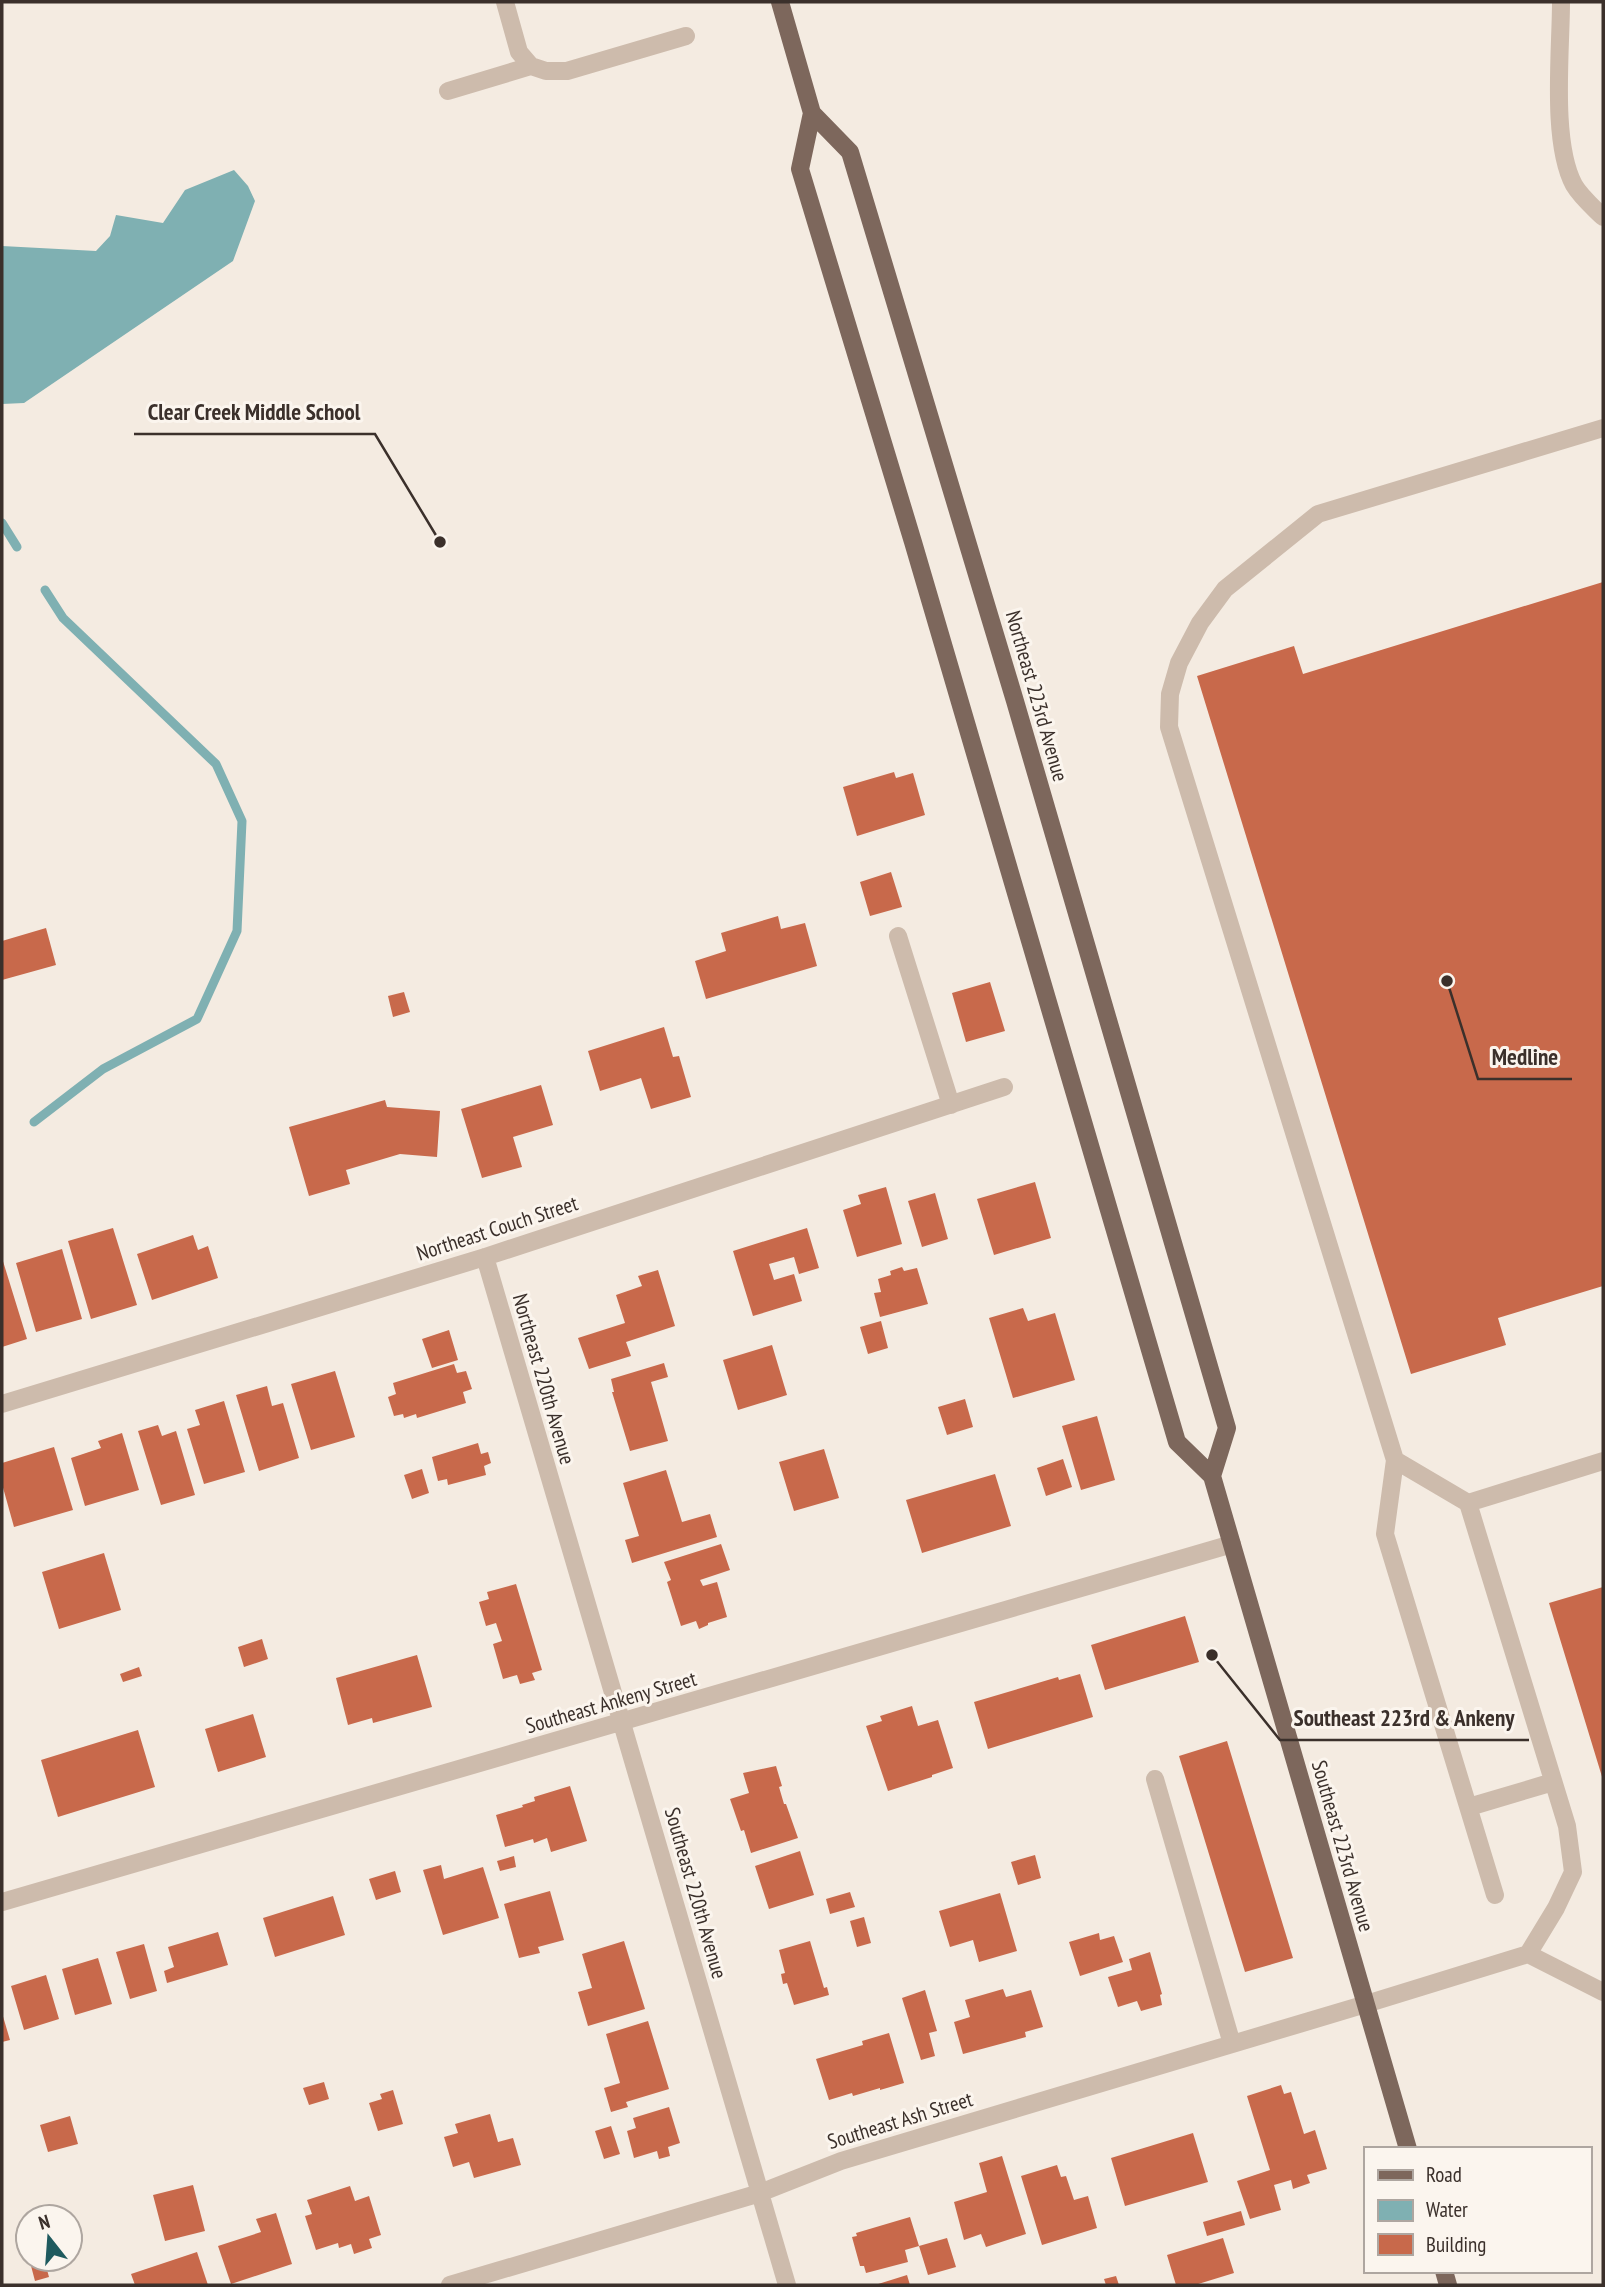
<svg xmlns="http://www.w3.org/2000/svg" width="1605" height="2287" viewBox="0 0 1605 2287" font-family="'PT Sans Narrow',sans-serif">
<rect width="100%" height="100%" fill="#f4ebe1"/>
<path fill="#7fb0b2" d="M 234,170 L 248,186 L 255,201 L 233,261 L 24,403 L 2,404 L 2,246 L 96,251 L 110,236 L 116,215 L 163,223 L 185,190 Z"/>
<g fill="none" stroke-linecap="round" stroke-linejoin="round">
<path stroke="#7fb0b2" stroke-width="9" d="M 2,523 L 17,547
M 34,1122 L 103,1069 L 197,1019 L 237,931 L 242,821 L 216,764 L 63,618 L 45,590"/>
</g>
<path fill="#c8694b" d="M 1603,582 L 1603,1286 L 1498,1318 L 1506,1345 L 1411,1374 L 1197,676 L 1294,646 L 1303,674 Z
M 894,772 L 896,778 L 913,773 L 925,815 L 857,836 L 843,787 Z
M 891,872 L 902,907 L 870,916 L 860,882 Z
M 778,916 L 781,929 L 805,923 L 817,966 L 706,999 L 695,961 L 726,951 L 721,933 Z
M 46,928 L 56,965 L 2,980 L 2,941 Z
M 990,982 L 1005,1031 L 966,1042 L 952,993 Z
M 404,992 L 410,1012 L 393,1017 L 388,996 Z
M 664,1027 L 673,1057 L 679,1056 L 691,1097 L 651,1109 L 641,1078 L 600,1091 L 588,1051 Z
M 541,1085 L 553,1125 L 513,1137 L 522,1167 L 482,1178 L 461,1109 Z
M 385,1100 L 387,1107 L 440,1111 L 437,1157 L 400,1154 L 346,1170 L 350,1184 L 309,1196 L 289,1127 Z
M 1035,1182 L 1051,1238 L 994,1255 L 977,1199 Z
M 886,1187 L 902,1244 L 857,1257 L 843,1210 L 861,1204 L 858,1195 Z
M 935,1193 L 948,1239 L 922,1247 L 908,1201 Z
M 113,1228 L 137,1305 L 91,1319 L 68,1241 Z
M 807,1228 L 819,1268 L 799,1274 L 794,1257 L 769,1264 L 774,1280 L 794,1274 L 802,1301 L 753,1316 L 733,1251 Z
M 193,1235 L 198,1250 L 208,1246 L 218,1278 L 152,1300 L 137,1254 Z
M 62,1249 L 82,1319 L 36,1332 L 16,1263 Z
M 2,1258 L 27,1339 L 2,1347 Z
M 902,1267 L 904,1271 L 917,1268 L 928,1304 L 880,1317 L 874,1293 L 881,1292 L 878,1279 L 891,1275 L 890,1271 Z
M 658,1270 L 675,1326 L 626,1342 L 631,1356 L 589,1369 L 578,1338 L 625,1323 L 616,1295 L 642,1286 L 638,1276 Z
M 1023,1308 L 1028,1321 L 1055,1313 L 1075,1380 L 1013,1398 L 989,1318 Z
M 881,1321 L 888,1348 L 868,1354 L 860,1327 Z
M 449,1330 L 458,1360 L 432,1368 L 422,1339 Z
M 772,1345 L 787,1395 L 738,1410 L 723,1360 Z
M 664,1363 L 668,1377 L 651,1382 L 668,1441 L 630,1451 L 612,1392 L 614,1392 L 611,1379 Z
M 454,1364 L 457,1373 L 466,1371 L 472,1389 L 463,1392 L 466,1403 L 417,1418 L 416,1414 L 404,1418 L 403,1414 L 394,1416 L 388,1397 L 396,1394 L 393,1383 Z
M 335,1371 L 355,1437 L 311,1450 L 291,1384 Z
M 267,1386 L 272,1406 L 283,1403 L 299,1458 L 259,1471 L 236,1395 Z
M 965,1399 L 973,1427 L 947,1435 L 938,1407 Z
M 224,1401 L 245,1472 L 204,1484 L 187,1429 L 200,1425 L 195,1410 Z
M 1097,1416 L 1115,1480 L 1081,1490 L 1062,1426 Z
M 158,1425 L 162,1436 L 176,1431 L 195,1495 L 161,1505 L 138,1431 Z
M 122,1433 L 139,1490 L 85,1506 L 71,1458 L 101,1448 L 98,1441 Z
M 478,1443 L 481,1454 L 488,1452 L 491,1463 L 484,1466 L 486,1475 L 448,1485 L 447,1479 L 438,1481 L 432,1457 Z
M 54,1447 L 73,1510 L 14,1527 L 2,1484 L 2,1463 Z
M 824,1449 L 839,1498 L 794,1511 L 779,1462 Z
M 1063,1459 L 1072,1487 L 1046,1496 L 1037,1468 Z
M 422,1469 L 429,1493 L 412,1499 L 404,1475 Z
M 666,1470 L 682,1522 L 710,1514 L 717,1537 L 632,1563 L 625,1540 L 639,1536 L 623,1483 Z
M 995,1474 L 1011,1526 L 922,1553 L 906,1500 Z
M 721,1544 L 730,1570 L 700,1580 L 703,1586 L 717,1582 L 727,1617 L 708,1623 L 708,1625 L 699,1629 L 696,1621 L 681,1626 L 667,1582 L 671,1580 L 664,1562 Z
M 104,1553 L 121,1610 L 59,1629 L 42,1572 Z
M 516,1584 L 542,1670 L 532,1673 L 535,1680 L 520,1684 L 517,1675 L 503,1679 L 493,1644 L 502,1641 L 496,1623 L 486,1626 L 479,1602 L 489,1599 L 487,1592 Z
M 1603,1587 L 1603,1780 L 1549,1603 Z
M 1185,1616 L 1199,1662 L 1105,1690 L 1091,1645 Z
M 262,1639 L 268,1659 L 244,1667 L 238,1647 Z
M 417,1655 L 432,1707 L 373,1723 L 372,1718 L 348,1725 L 336,1678 Z
M 139,1667 L 142,1676 L 123,1682 L 120,1674 Z
M 1080,1674 L 1093,1717 L 988,1749 L 974,1702 L 1058,1677 L 1059,1680 Z
M 912,1706 L 918,1726 L 938,1720 L 953,1768 L 932,1775 L 932,1777 L 888,1791 L 866,1726 L 882,1721 L 880,1716 Z
M 253,1714 L 266,1757 L 218,1772 L 205,1729 Z
M 138,1730 L 155,1787 L 58,1817 L 41,1760 Z
M 1227,1741 L 1293,1958 L 1245,1972 L 1179,1756 Z
M 776,1766 L 782,1786 L 779,1787 L 784,1804 L 786,1804 L 798,1838 L 751,1853 L 744,1830 L 741,1831 L 730,1799 L 749,1793 L 743,1773 Z
M 570,1786 L 587,1841 L 551,1852 L 547,1838 L 534,1843 L 533,1839 L 505,1847 L 496,1815 L 523,1807 L 522,1805 L 535,1801 L 534,1797 Z
M 800,1851 L 814,1895 L 769,1909 L 755,1866 Z
M 1035,1855 L 1041,1878 L 1018,1885 L 1011,1862 Z
M 514,1856 L 516,1867 L 500,1871 L 497,1861 Z
M 441,1865 L 444,1879 L 483,1867 L 499,1918 L 443,1935 L 423,1870 Z
M 395,1871 L 401,1892 L 376,1900 L 369,1879 Z
M 550,1891 L 564,1940 L 538,1947 L 540,1953 L 519,1958 L 504,1904 Z
M 850,1892 L 855,1907 L 830,1914 L 826,1899 Z
M 1000,1893 L 1017,1951 L 979,1962 L 973,1940 L 950,1947 L 939,1911 Z
M 333,1896 L 345,1935 L 275,1957 L 263,1918 Z
M 864,1917 L 871,1943 L 857,1947 L 850,1921 Z
M 218,1932 L 228,1965 L 167,1983 L 164,1971 L 174,1967 L 168,1947 Z
M 1099,1933 L 1100,1940 L 1114,1936 L 1123,1962 L 1080,1976 L 1069,1942 Z
M 624,1941 L 645,2009 L 588,2026 L 578,1992 L 592,1988 L 582,1954 Z
M 810,1941 L 824,1988 L 827,1987 L 829,1995 L 794,2005 L 787,1983 L 783,1984 L 781,1974 L 785,1973 L 779,1950 Z
M 144,1944 L 157,1991 L 130,1999 L 116,1952 Z
M 1150,1952 L 1162,1994 L 1160,1995 L 1162,2005 L 1141,2011 L 1137,2001 L 1118,2007 L 1108,1977 L 1132,1970 L 1129,1959 Z
M 98,1958 L 112,2004 L 75,2015 L 62,1969 Z
M 46,1975 L 59,2019 L 24,2030 L 11,1986 Z
M 1003,1989 L 1006,1997 L 1031,1990 L 1043,2027 L 1025,2032 L 1026,2037 L 963,2054 L 954,2022 L 970,2017 L 965,2000 Z
M 925,1990 L 937,2031 L 929,2033 L 935,2056 L 921,2060 L 902,1998 Z
M 2,2013 L 10,2040 L 2,2042 Z
M 648,2021 L 669,2089 L 626,2102 L 628,2107 L 611,2112 L 604,2088 L 620,2083 L 606,2034 Z
M 889,2033 L 904,2083 L 880,2090 L 880,2088 L 853,2096 L 852,2093 L 829,2100 L 816,2059 L 863,2045 L 862,2041 Z
M 324,2082 L 329,2099 L 309,2105 L 303,2088 Z
M 1281,2085 L 1284,2094 L 1291,2092 L 1304,2134 L 1315,2130 L 1327,2169 L 1307,2175 L 1310,2183 L 1293,2189 L 1291,2180 L 1274,2185 L 1281,2210 L 1250,2219 L 1237,2181 L 1270,2170 L 1247,2096 Z
M 393,2090 L 403,2124 L 378,2131 L 369,2103 L 382,2099 L 380,2094 Z
M 669,2107 L 680,2143 L 668,2147 L 670,2156 L 659,2159 L 657,2151 L 634,2158 L 627,2131 L 636,2128 L 633,2118 Z
M 490,2114 L 498,2142 L 513,2138 L 521,2165 L 474,2178 L 469,2162 L 453,2167 L 444,2137 L 458,2133 L 455,2124 Z
M 70,2116 L 78,2144 L 48,2152 L 40,2125 Z
M 611,2126 L 620,2154 L 604,2159 L 595,2131 Z
M 1193,2133 L 1208,2182 L 1125,2206 L 1111,2158 Z
M 1002,2156 L 1026,2234 L 986,2247 L 981,2234 L 964,2240 L 954,2202 L 987,2192 L 979,2163 Z
M 1057,2165 L 1061,2177 L 1066,2176 L 1074,2200 L 1088,2196 L 1097,2228 L 1042,2245 L 1021,2176 Z
M 193,2185 L 205,2231 L 165,2241 L 153,2195 Z
M 350,2186 L 355,2201 L 369,2196 L 381,2235 L 369,2239 L 372,2248 L 354,2254 L 351,2244 L 339,2248 L 338,2243 L 316,2250 L 305,2216 L 312,2214 L 307,2200 Z
M 1241,2211 L 1245,2225 L 1207,2236 L 1203,2222 Z
M 276,2213 L 292,2264 L 231,2284 L 218,2246 L 261,2232 L 256,2219 Z
M 910,2217 L 919,2246 L 947,2238 L 956,2267 L 928,2275 L 919,2246 L 905,2250 L 908,2262 L 866,2273 L 864,2266 L 860,2266 L 852,2237 L 857,2236 L 856,2233 Z
M 1223,2238 L 1234,2273 L 1195,2285 L 1176,2285 L 1167,2255 Z
M 197,2252 L 208,2285 L 135,2285 L 131,2274 Z
M 40,2259 L 44,2259 L 49,2277 L 35,2281 L 30,2262 Z
M 907,2275 L 910,2285 L 875,2285 Z
M 1116,2276 L 1119,2285 L 1106,2285 L 1104,2279 Z"/>
<g fill="none" stroke-linecap="round" stroke-linejoin="round">
<path stroke="#cdbbac" stroke-width="18" d="M 505,2 L 519,52 L 531,66 L 546,71 L 567,71 L 686,36
M 1561,2 C 1561,51 1551,142 1574,185 C 1581,197 1593,207 1603,217
M 448,91 L 531,66
M 898,936 L 951,1105
M 485,1257 L 787,2285
M 2,1404 L 485,1257 L 1004,1087
M 1395,1460 L 1385,1534 L 1495,1895
M 1468,1503 L 1603,1461
M 1155,1779 L 1232,2044
M 1469,1807 L 1553,1782
M 2,1902 L 1232,1544
M 1528,1954 L 1556,1908 L 1573,1872 L 1567,1826 L 1468,1503 L 1395,1460 L 1169,727 L 1170,694 L 1179,663 L 1200,623 L 1225,589 L 1318,514 L 1603,428
M 450,2285 L 760,2193 L 841,2161 L 1366,2004 L 1528,1954 L 1603,1992"/>
<path stroke="#7d675c" stroke-width="18" d="M 780,2 L 812,113 L 850,152 L 1015,701 L 1227,1428 L 1212,1476
M 812,113 L 800,169 L 913,542 L 1177,1442 L 1212,1476 L 1408,2149
M 1444,2271 L 1448,2285"/>
</g>
<g text-anchor="middle" dominant-baseline="central" stroke-width="6" stroke-linejoin="round" paint-order="stroke">
<g font-size="21" fill="#3b302b" stroke="#fbf5ee">
<text transform="translate(1037 696) rotate(74)">Northeast 223rd Avenue</text>
<text transform="translate(497 1228) rotate(-18)">Northeast Couch Street</text>
<text transform="translate(544 1379) rotate(74)">Northeast 220th Avenue</text>
<text transform="translate(611 1702) rotate(-16)">Southeast Ankeny Street</text>
<text transform="translate(1343 1846) rotate(74)">Southeast 223rd Avenue</text>
<text transform="translate(696 1893) rotate(74)">Southeast 220th Avenue</text>
<text transform="translate(900 2120) rotate(-17)">Southeast Ash Street</text>
</g>
</g>
<path fill="none" stroke="#3b302b" stroke-width="2.5" d="M440 542L375 434H134M1447 981L1478 1079H1572M1212 1655L1280 1740H1529"/>
<g fill="#3b302b" stroke="#fbf5ee" stroke-width="2.5">
<circle cx="440" cy="542" r="7"/>
<circle cx="1447" cy="981" r="7"/>
<circle cx="1212" cy="1655" r="7"/>
</g>
<g font-size="23" text-anchor="middle" font-weight="bold" fill="#3b302b" stroke="#fbf5ee" stroke-width="6" stroke-linejoin="round" paint-order="stroke">
<text x="254" y="420">Clear Creek Middle School</text>
<text x="1525" y="1065">Medline</text>
<text x="1404" y="1726">Southeast 223rd &amp; Ankeny</text>
</g>
<rect width="1605" height="2287" fill="none" stroke="#3b302b" stroke-width="7"/>
<rect x="1364" y="2147" width="228" height="126" fill="#fbf5ee" stroke="#aea6a0" stroke-width="2"/>
<rect x="1378" y="2170" width="35" height="10" fill="#7d675c" stroke="#aea6a0" stroke-width="2"/>
<text x="1426" y="2182" font-size="21" fill="#3b302b">Road</text>
<rect x="1378" y="2200" width="35" height="21" fill="#7fb0b2" stroke="#aea6a0" stroke-width="2"/>
<text x="1426" y="2217" font-size="21" fill="#3b302b">Water</text>
<rect x="1378" y="2234" width="35" height="21" fill="#c8694b" stroke="#aea6a0" stroke-width="2"/>
<text x="1426" y="2252" font-size="21" fill="#3b302b">Building</text>
<g transform="translate(49 2238) rotate(343)"><circle r="33" fill="#fbf5ee" stroke="#aea6a0" stroke-width="2"/>
<path d="M0-5L12 26L0 18L-12 26Z" fill="#1f5a5e"/>
<text y="-10" font-size="19" font-weight="bold" text-anchor="middle" fill="#3b302b">N</text>
</g>
</svg>
